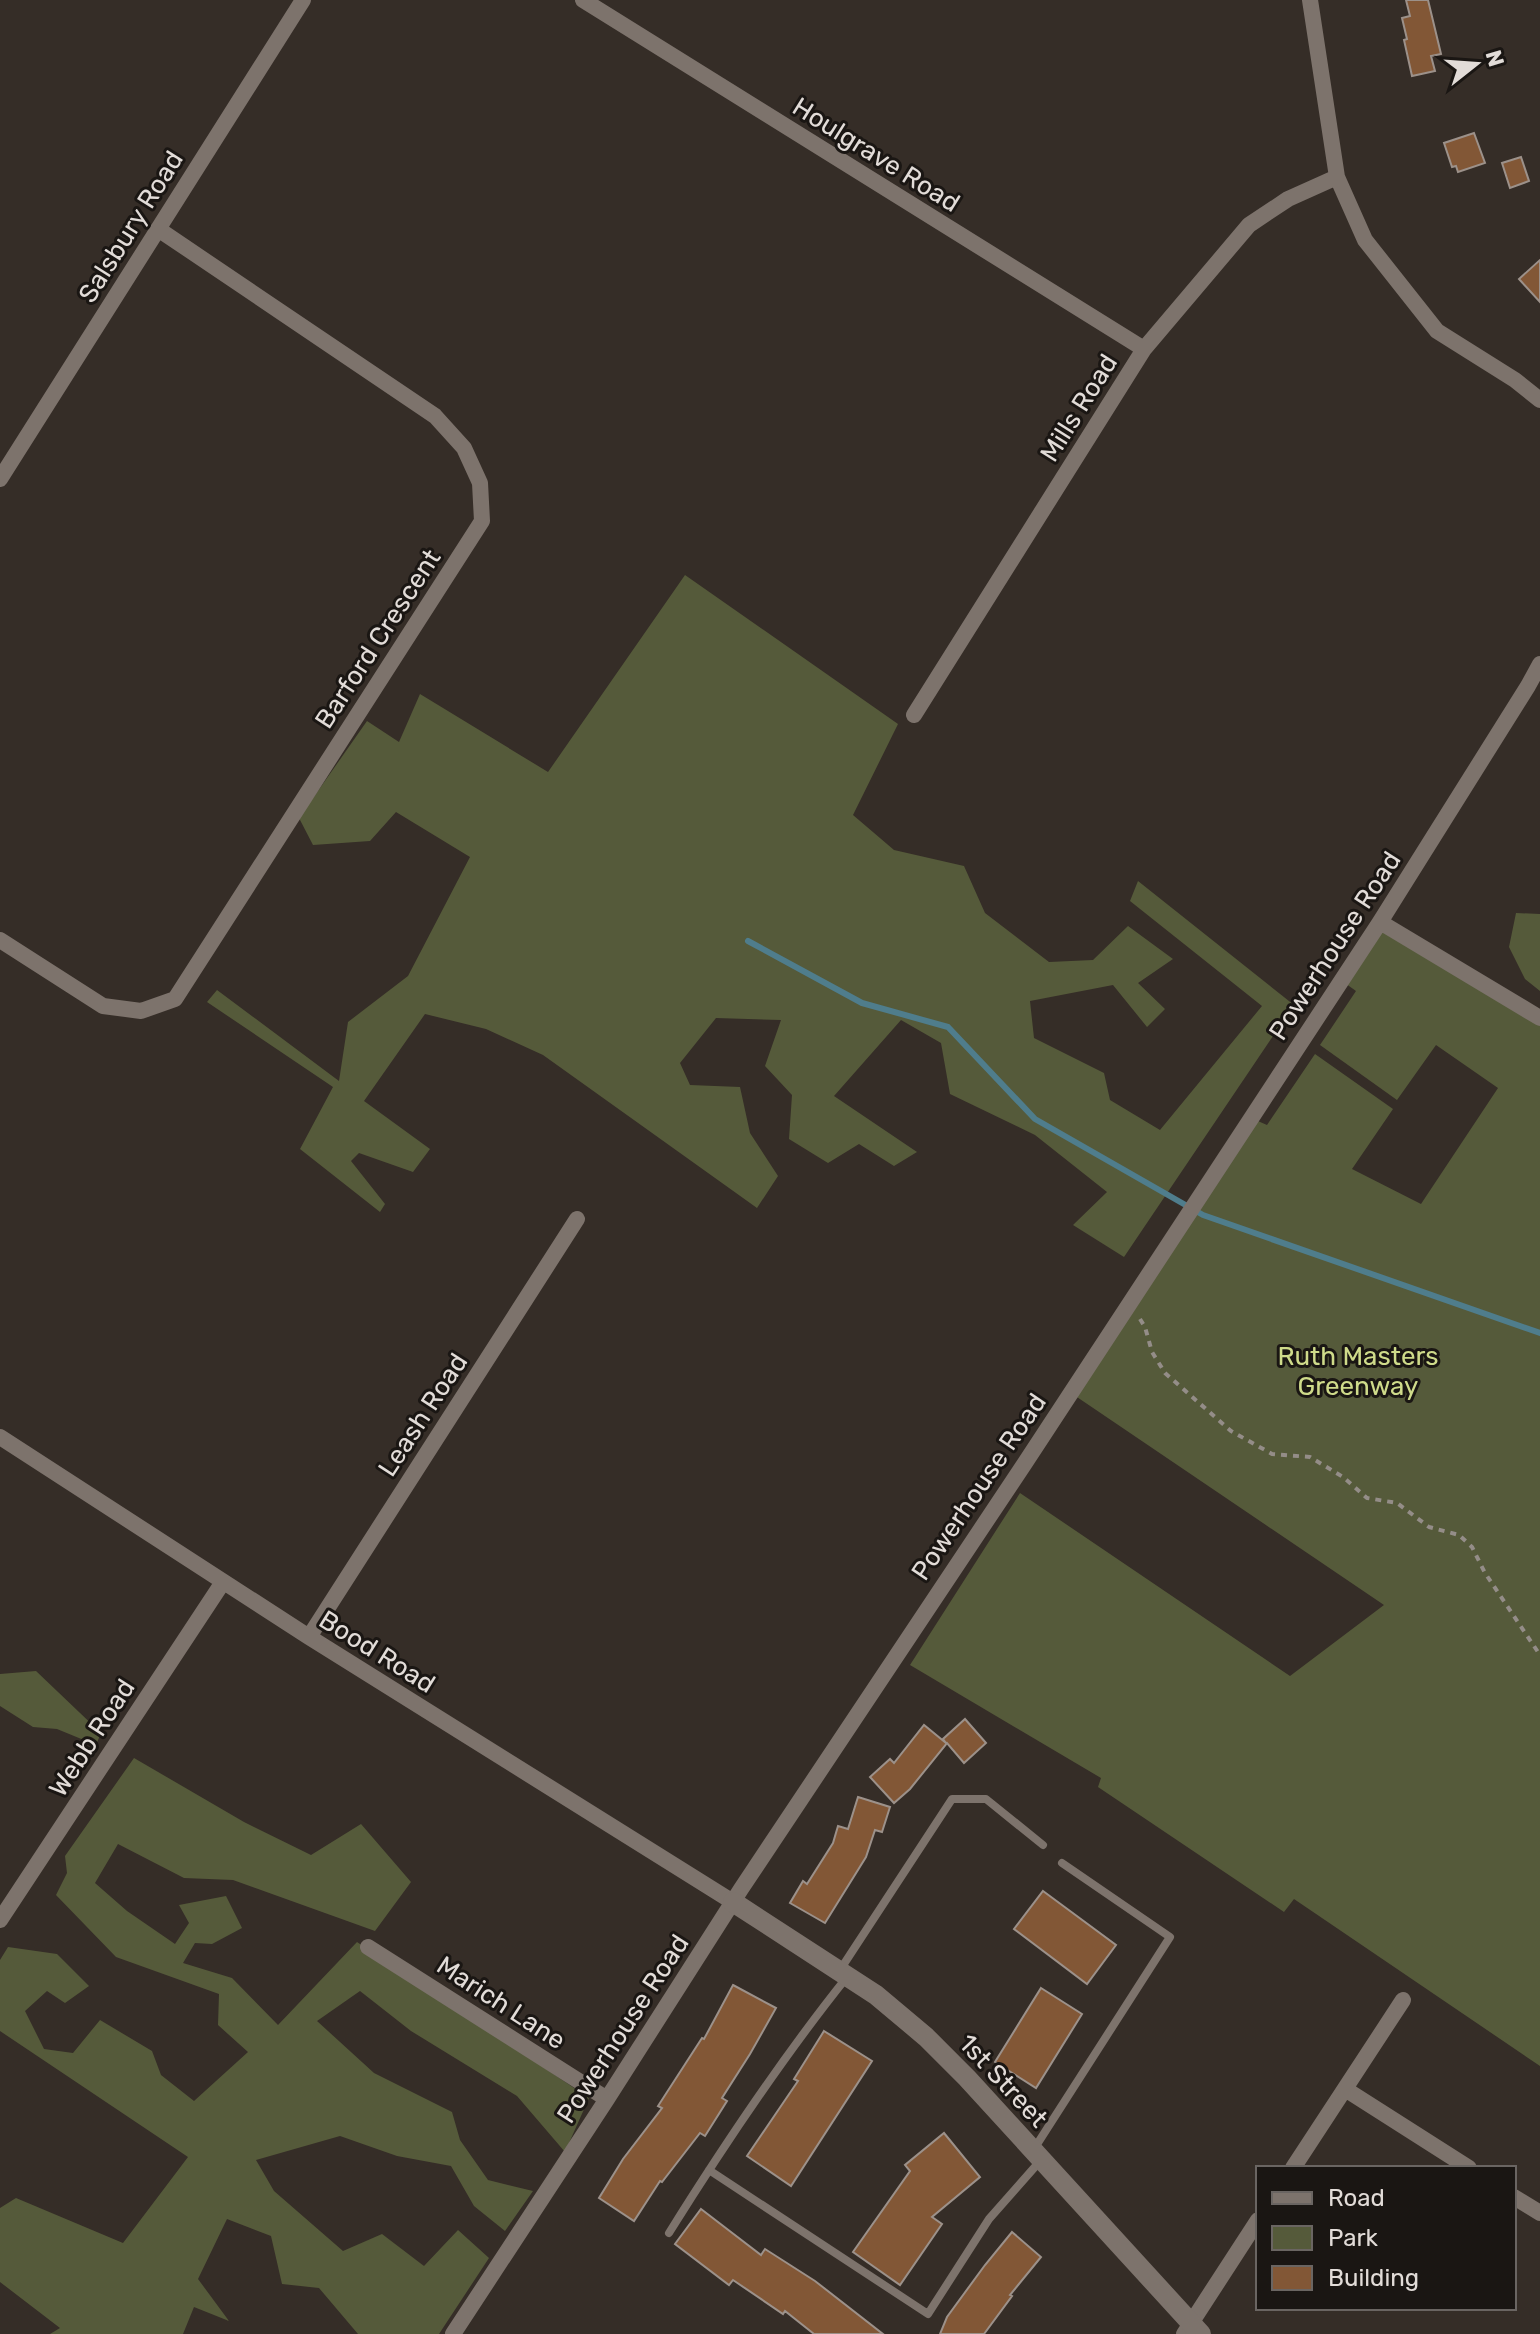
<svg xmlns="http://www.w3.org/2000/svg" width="1540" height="2334" viewBox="0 0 1540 2334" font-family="Rubik,sans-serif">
<rect width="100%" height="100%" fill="#352d27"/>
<path fill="#555a3a" d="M 685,575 L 898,724 L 853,815 L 894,850 L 964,866 L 985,913 L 1049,962 L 1093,960 L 1128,926 L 1173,959 L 1138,983 L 1165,1009 L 1147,1027 L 1113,985 L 1030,1001 L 1034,1038 L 1104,1073 L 1110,1100 L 1160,1130 L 1262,1006 L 1130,901 L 1138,881 L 1294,1005 L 1124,1257 L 1073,1225 L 1107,1192 L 1035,1135 L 950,1094 L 941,1043 L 901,1020 L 834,1096 L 917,1152 L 894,1166 L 859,1144 L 828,1163 L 789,1139 L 792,1095 L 765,1066 L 781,1020 L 716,1018 L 680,1063 L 690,1085 L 740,1087 L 750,1133 L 778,1176 L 757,1208 L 543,1055 L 486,1029 L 425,1014 L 364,1101 L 430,1149 L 413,1172 L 359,1153 L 351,1161 L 385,1204 L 380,1212 L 300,1149 L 333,1087 L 207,1002 L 217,990 L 339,1081 L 348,1022 L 408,976 L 470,857 L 396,812 L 370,841 L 313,845 L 299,818 L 367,721 L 399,742 L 420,694 L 548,772 Z
M 1516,913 L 1540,914 L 1540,991 L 1525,979 L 1509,947 Z
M 1380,922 L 1540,1018 L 1540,2066 L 1294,1899 L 1284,1912 L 1098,1787 L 1101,1778 L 910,1665 L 1020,1493 L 1290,1676 L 1384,1605 L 1071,1393 L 1251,1118 L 1267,1125 L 1315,1054 L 1393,1109 L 1352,1169 L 1421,1204 L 1498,1088 L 1436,1045 L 1397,1100 L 1320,1045 L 1356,991 L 1342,981 Z
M 36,1671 L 101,1733 L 96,1745 L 57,1729 L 33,1727 L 0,1706 L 0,1674 Z
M 134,1758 L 244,1822 L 311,1855 L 361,1824 L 411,1882 L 375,1931 L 233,1880 L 184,1878 L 118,1844 L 95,1883 L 127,1911 L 175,1944 L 189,1923 L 179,1905 L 226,1896 L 242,1928 L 212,1944 L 195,1943 L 183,1963 L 232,1978 L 278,2025 L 357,1942 L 589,2098 L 565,2152 L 517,2096 L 411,2031 L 360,1991 L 317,2021 L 374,2073 L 452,2112 L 460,2140 L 488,2180 L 533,2191 L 505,2231 L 474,2206 L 451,2166 L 397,2156 L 340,2136 L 256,2160 L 274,2191 L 343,2251 L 382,2234 L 424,2266 L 458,2230 L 489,2258 L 439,2334 L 358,2334 L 319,2288 L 282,2284 L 271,2236 L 227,2219 L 198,2279 L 229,2321 L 194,2307 L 183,2334 L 50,2334 L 60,2328 L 0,2282 L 0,2208 L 16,2198 L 123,2243 L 188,2157 L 0,2031 L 0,1960 L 8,1947 L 57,1954 L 89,1986 L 65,2003 L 47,1991 L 25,2011 L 44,2049 L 73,2053 L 100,2020 L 152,2051 L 161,2075 L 194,2101 L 248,2052 L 218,2025 L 219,1994 L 116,1957 L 56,1895 L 67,1873 L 65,1856 Z"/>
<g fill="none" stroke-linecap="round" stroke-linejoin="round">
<path stroke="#4f7d8c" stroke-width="6" d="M 748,941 L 862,1003 L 948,1027 L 1035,1119 L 1203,1215 L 1540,1333"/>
</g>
<path fill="#825736" stroke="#9c918a" stroke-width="2" d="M 1406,0 L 1428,0 L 1441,54 L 1431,56 L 1435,71 L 1412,76 L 1404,40 L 1407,39 L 1402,18 L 1410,16 Z
M 1474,133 L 1485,163 L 1458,172 L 1456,166 L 1452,167 L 1444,143 Z
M 1521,157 L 1529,181 L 1510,188 L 1502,163 Z
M 1540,260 L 1540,302 L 1519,279 Z
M 965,1719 L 986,1743 L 964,1763 L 947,1743 L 910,1789 L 894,1803 L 870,1777 L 890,1759 L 894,1763 L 924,1725 L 946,1743 L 943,1739 Z
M 858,1797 L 890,1807 L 882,1832 L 875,1830 L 866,1857 L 825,1923 L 790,1903 L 803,1881 L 807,1884 L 833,1843 L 838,1826 L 848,1829 Z
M 1043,1891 L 1116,1945 L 1087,1984 L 1014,1929 Z
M 733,1985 L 776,2008 L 750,2054 L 722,2098 L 727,2101 L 705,2136 L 700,2133 L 662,2182 L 660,2181 L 634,2221 L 599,2198 L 623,2159 L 662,2108 L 658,2106 L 702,2038 L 704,2039 Z
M 1041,1988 L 1082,2014 L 1036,2088 L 995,2062 Z
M 824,2031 L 872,2061 L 791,2186 L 747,2156 L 798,2081 L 794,2079 Z
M 944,2133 L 980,2177 L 932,2217 L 942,2224 L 900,2285 L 853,2252 L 910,2171 L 905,2165 Z
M 701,2209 L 761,2255 L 765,2249 L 815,2281 L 883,2334 L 814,2334 L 785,2311 L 783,2314 L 733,2280 L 729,2285 L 675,2244 Z
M 1012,2232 L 1041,2257 L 1010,2295 L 1012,2296 L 984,2334 L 940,2334 L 947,2317 L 985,2265 Z"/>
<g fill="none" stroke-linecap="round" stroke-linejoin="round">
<path stroke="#948d88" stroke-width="4" stroke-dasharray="6 6" stroke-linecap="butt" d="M 1140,1319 L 1145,1327 L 1152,1352 L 1165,1373 L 1231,1431 L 1272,1454 L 1310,1457 L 1343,1477 L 1367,1498 L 1397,1503 L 1429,1527 L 1459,1535 L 1472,1547 L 1485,1573 L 1540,1655"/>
<path stroke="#7d736c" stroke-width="8" d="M 840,1970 L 952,1799 L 986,1799 L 1043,1845
M 1034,2149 L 1170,1937 L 1062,1863
M 709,2170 L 928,2314 L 989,2219 L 1041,2160
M 669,2233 C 724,2145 782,2058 847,1977"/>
<path stroke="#7d736c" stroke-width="16" d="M 583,0 L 1144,349
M 1310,0 L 1337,177 L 1365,240 L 1437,331 L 1515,380 L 1540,400
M 0,479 L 303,0
M 914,715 L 1144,349 L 1249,225 L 1288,199 L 1337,177
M 1380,922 L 1540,1018
M 0,940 L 103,1006 L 141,1011 L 175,999 L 482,521 L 480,483 L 464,448 L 435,416 L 158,229
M 0,1437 L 309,1637 L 733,1902
M 309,1637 L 577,1219
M 0,1920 L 223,1582
M 368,1947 L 607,2099
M 1345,2089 L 1469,2168
M 1293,2168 L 1403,2000
M 1514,2197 L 1540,2213
M 453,2334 L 607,2099 L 741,1889 L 1025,1463 L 1380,922 L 1528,686 L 1540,664
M 1184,2334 L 1258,2220"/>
<path stroke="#7d736c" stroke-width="20" d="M 733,1902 L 876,1995 L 926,2037 L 967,2078 L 1201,2334"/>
</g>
<g text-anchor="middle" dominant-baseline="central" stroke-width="6" stroke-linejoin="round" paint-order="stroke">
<g font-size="26" fill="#e2dcd8" stroke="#1a1613">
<text transform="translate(876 155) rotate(32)">Houlgrave Road</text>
<text transform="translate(131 227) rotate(-58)">Salsbury Road</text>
<text transform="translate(1079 408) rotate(-58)">Mills Road</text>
<text transform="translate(378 639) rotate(-57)">Barford Crescent</text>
<text transform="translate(1335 946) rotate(-57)">Powerhouse Road</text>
<text transform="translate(423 1415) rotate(-57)">Leash Road</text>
<text transform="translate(979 1487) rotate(-56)">Powerhouse Road</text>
<text transform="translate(377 1652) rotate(32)">Bood Road</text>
<text transform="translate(92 1738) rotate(-57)">Webb Road</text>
<text transform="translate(501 2003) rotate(33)">Marich Lane</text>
<text transform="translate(623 2029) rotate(-57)">Powerhouse Road</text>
<text transform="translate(1003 2081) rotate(47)">1st Street</text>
</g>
<g font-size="26" fill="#cfdb8a" stroke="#1a1613">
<text x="1358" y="1356">Ruth Masters<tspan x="1358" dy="30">Greenway</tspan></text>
</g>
</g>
<rect x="1256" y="2166" width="260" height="144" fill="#1a1613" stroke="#6a6562" stroke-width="2"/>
<rect x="1272" y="2192" width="40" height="12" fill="#7d736c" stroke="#6a6562" stroke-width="2"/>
<text x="1328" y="2206" font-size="24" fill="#e2dcd8">Road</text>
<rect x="1272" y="2226" width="40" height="24" fill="#555a3a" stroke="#6a6562" stroke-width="2"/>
<text x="1328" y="2246" font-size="24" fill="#e2dcd8">Park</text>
<rect x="1272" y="2266" width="40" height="24" fill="#825736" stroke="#6a6562" stroke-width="2"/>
<text x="1328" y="2286" font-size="24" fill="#e2dcd8">Building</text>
<g transform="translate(1476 64) rotate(73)" stroke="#1a1613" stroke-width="6" paint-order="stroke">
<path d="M0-6L14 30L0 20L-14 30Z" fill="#e2dcd8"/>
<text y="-12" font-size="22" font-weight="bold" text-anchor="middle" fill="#e2dcd8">N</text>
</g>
</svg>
